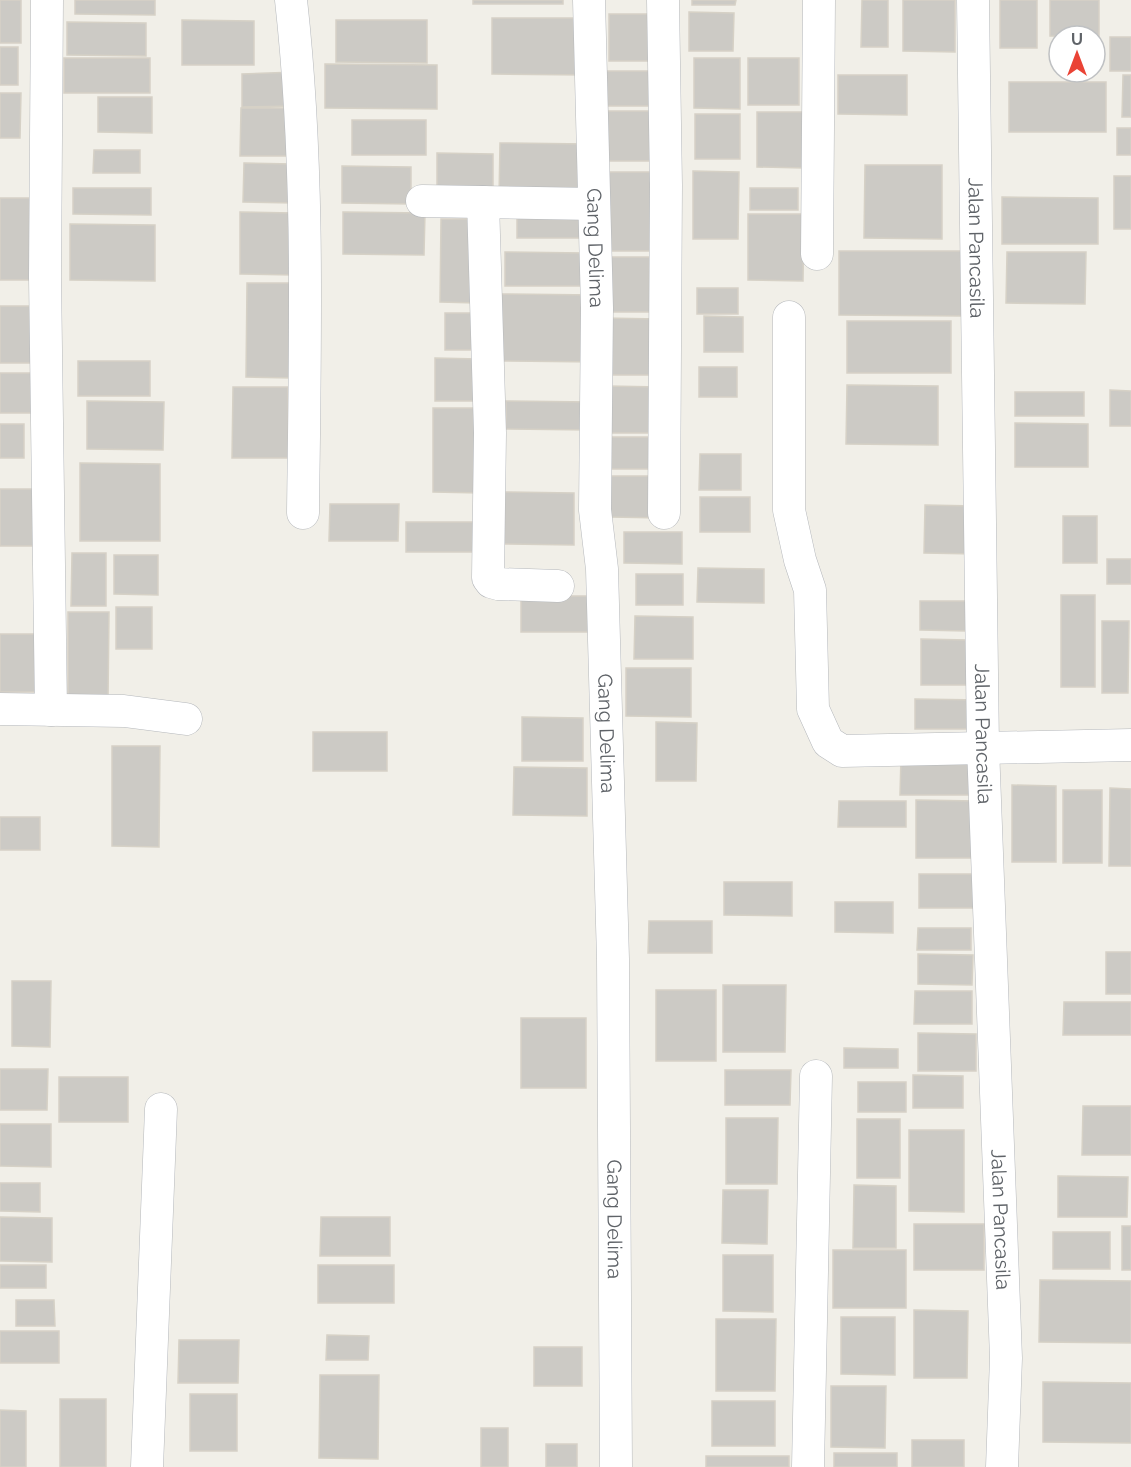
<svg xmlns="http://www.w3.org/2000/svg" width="1131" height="1467" viewBox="0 0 1131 1467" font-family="Raleway,sans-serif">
<rect width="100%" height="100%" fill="#f1efe8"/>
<path fill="#cccac5" stroke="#d6d1c6" stroke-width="1.5" d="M 0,0 L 21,0 L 21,43 L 0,43 Z
M 75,0 L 155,0 L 155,15 L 75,14 Z
M 473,0 L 563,0 L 563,4 L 473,4 Z
M 692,0 L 736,0 L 735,5 L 692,5 Z
M 862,0 L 888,0 L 888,47 L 861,47 Z
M 903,0 L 955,0 L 955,52 L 903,51 Z
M 1000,0 L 1037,0 L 1037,48 L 1000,48 Z
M 1050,0 L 1099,0 L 1099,37 L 1050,36 Z
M 689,12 L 734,13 L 733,51 L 689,51 Z
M 609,14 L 656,14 L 656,61 L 609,61 Z
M 492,18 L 585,18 L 585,75 L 492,74 Z
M 182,20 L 254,21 L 254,65 L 182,65 Z
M 336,20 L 427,20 L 427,63 L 336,62 Z
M 67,22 L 146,23 L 146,56 L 67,55 Z
M 1110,37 L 1131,37 L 1131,71 L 1110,71 Z
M 0,47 L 18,47 L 18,85 L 0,85 Z
M 64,58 L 150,58 L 150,93 L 64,93 Z
M 694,58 L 740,58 L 740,109 L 694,108 Z
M 748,58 L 799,58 L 799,105 L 748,105 Z
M 325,64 L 437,65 L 437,109 L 325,108 Z
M 602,71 L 657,71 L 657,106 L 602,106 Z
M 296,72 L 297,106 L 242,107 L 242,74 Z
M 838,75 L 907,75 L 907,115 L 838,114 Z
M 1123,75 L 1131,75 L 1131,117 L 1122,117 Z
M 1009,82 L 1106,82 L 1106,132 L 1009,132 Z
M 0,93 L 21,93 L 20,138 L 0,138 Z
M 98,97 L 152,97 L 152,133 L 98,132 Z
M 241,108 L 291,108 L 291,156 L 240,156 Z
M 606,111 L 659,111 L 658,161 L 605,161 Z
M 757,112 L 804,112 L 803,168 L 757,167 Z
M 695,114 L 740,114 L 740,159 L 695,159 Z
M 352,120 L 426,120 L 426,155 L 352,155 Z
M 1117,128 L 1131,128 L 1131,155 L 1117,155 Z
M 500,143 L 588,144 L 587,198 L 499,198 Z
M 94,150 L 140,150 L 140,173 L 93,173 Z
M 437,153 L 493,154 L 493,197 L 437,196 Z
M 244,163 L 293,164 L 293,203 L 243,202 Z
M 865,165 L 942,165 L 942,239 L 864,238 Z
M 342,166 L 411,167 L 411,204 L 342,203 Z
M 693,171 L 739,172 L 738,239 L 693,239 Z
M 600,172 L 663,172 L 663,251 L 600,251 Z
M 1114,176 L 1131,176 L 1131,229 L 1114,229 Z
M 73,188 L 151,188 L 151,215 L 73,214 Z
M 750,188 L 798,188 L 798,210 L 750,210 Z
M 1002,197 L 1098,198 L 1098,244 L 1002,244 Z
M 0,198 L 34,198 L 34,280 L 0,280 Z
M 240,212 L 293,213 L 293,275 L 240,274 Z
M 343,212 L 425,213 L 424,255 L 343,254 Z
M 517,213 L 587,214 L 587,238 L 517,238 Z
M 748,214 L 804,214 L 803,281 L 748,280 Z
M 441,219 L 476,219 L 476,303 L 440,302 Z
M 70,224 L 155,225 L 155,281 L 70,280 Z
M 839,251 L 962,251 L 962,316 L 839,315 Z
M 505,252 L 585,253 L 584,286 L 505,286 Z
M 1007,252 L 1086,252 L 1085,304 L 1006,303 Z
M 603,257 L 662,257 L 661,312 L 602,312 Z
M 247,283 L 292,283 L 291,378 L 246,377 Z
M 697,288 L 738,288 L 738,314 L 697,314 Z
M 501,294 L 596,295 L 596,362 L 501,361 Z
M 0,306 L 33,306 L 33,363 L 0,363 Z
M 445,313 L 483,313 L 483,350 L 445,350 Z
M 704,316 L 743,317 L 743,352 L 704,352 Z
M 602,318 L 660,319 L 660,375 L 602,375 Z
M 847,321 L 951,321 L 951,373 L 847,373 Z
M 435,358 L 479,359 L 479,401 L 435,401 Z
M 78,361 L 150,361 L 150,396 L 78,396 Z
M 699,367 L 737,367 L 737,397 L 699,397 Z
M 0,373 L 38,373 L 37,413 L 0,413 Z
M 847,385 L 938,386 L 938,445 L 846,444 Z
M 607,386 L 660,387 L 659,433 L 607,433 Z
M 233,387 L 288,387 L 288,458 L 232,458 Z
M 1110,390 L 1131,391 L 1131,426 L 1110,426 Z
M 1015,392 L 1084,392 L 1084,416 L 1015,416 Z
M 87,401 L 164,402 L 163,450 L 87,449 Z
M 506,401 L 591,402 L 590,430 L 506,429 Z
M 433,408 L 481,408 L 480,493 L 433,492 Z
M 1015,423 L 1088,424 L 1088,467 L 1015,467 Z
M 0,424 L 24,424 L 24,458 L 0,458 Z
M 602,437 L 662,437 L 662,469 L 602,469 Z
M 700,454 L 741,454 L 741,490 L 699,490 Z
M 80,463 L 160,464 L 160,541 L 80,541 Z
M 610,476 L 662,476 L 662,518 L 610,517 Z
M 0,489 L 40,489 L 40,546 L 0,546 Z
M 505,492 L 574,493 L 574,545 L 504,544 Z
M 700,497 L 750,497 L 750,532 L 700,532 Z
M 330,504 L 399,504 L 398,541 L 329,541 Z
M 925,505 L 976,506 L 975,554 L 924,553 Z
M 1063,516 L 1097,516 L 1097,563 L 1063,563 Z
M 406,522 L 484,522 L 484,552 L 406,552 Z
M 624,532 L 682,532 L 682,564 L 624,563 Z
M 72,553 L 106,553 L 106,606 L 71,606 Z
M 114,555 L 158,555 L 158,595 L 114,594 Z
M 1107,559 L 1131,559 L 1131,584 L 1107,584 Z
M 698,568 L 764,569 L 764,603 L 697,602 Z
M 636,574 L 683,574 L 683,605 L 636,605 Z
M 1061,595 L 1095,595 L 1095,687 L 1061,687 Z
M 521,596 L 591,596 L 591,632 L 521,632 Z
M 920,601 L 966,601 L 966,631 L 920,630 Z
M 116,607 L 152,607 L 152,649 L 116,649 Z
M 68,612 L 109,612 L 108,701 L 68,701 Z
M 635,616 L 693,617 L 693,659 L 634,659 Z
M 1102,621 L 1129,621 L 1128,693 L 1102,693 Z
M 0,634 L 46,634 L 46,692 L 0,692 Z
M 921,639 L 968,640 L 968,685 L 921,685 Z
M 626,668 L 691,668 L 691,717 L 626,716 Z
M 915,699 L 981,700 L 980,729 L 915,729 Z
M 522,717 L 583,718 L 583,761 L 522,761 Z
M 656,722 L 697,723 L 696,781 L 656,781 Z
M 313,732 L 387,732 L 387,771 L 313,771 Z
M 112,746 L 160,746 L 159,847 L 112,846 Z
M 901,757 L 972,758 L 972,795 L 900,795 Z
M 514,767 L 587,768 L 587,816 L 513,815 Z
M 1012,785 L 1056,786 L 1056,862 L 1012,862 Z
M 1110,788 L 1131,789 L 1131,866 L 1109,866 Z
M 1063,790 L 1102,790 L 1102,863 L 1063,863 Z
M 916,800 L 977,801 L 977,858 L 916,858 Z
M 839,801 L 906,801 L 906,827 L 838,827 Z
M 0,817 L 40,817 L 40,850 L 0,850 Z
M 919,874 L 978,874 L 978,908 L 919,908 Z
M 724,882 L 792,882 L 792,916 L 724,915 Z
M 835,902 L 893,902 L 893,933 L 835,932 Z
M 649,921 L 712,921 L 712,953 L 648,953 Z
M 918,928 L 971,928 L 971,950 L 917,950 Z
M 1106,952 L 1131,952 L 1131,994 L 1106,994 Z
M 918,954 L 973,955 L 972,985 L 918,984 Z
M 12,981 L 51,981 L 50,1047 L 12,1046 Z
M 723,985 L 786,985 L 785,1052 L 723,1052 Z
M 656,990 L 716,990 L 716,1061 L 656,1061 Z
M 915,991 L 972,991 L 972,1024 L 914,1024 Z
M 1064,1002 L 1131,1002 L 1131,1035 L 1063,1035 Z
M 521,1018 L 586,1018 L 586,1088 L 521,1088 Z
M 918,1033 L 976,1034 L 976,1071 L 918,1071 Z
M 844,1048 L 898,1049 L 898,1068 L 844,1068 Z
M 0,1069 L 48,1069 L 47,1110 L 0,1110 Z
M 725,1070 L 791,1070 L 790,1105 L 725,1105 Z
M 913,1075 L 963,1076 L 963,1108 L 913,1108 Z
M 59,1077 L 128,1077 L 128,1122 L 59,1122 Z
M 858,1082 L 906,1082 L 906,1112 L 858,1112 Z
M 1083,1106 L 1131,1106 L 1131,1155 L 1082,1155 Z
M 726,1118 L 778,1118 L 777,1184 L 726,1184 Z
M 857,1119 L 900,1119 L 900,1178 L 857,1178 Z
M 0,1124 L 51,1124 L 51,1167 L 0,1166 Z
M 909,1130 L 964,1130 L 964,1212 L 909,1211 Z
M 1058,1176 L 1128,1177 L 1127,1217 L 1058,1217 Z
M 0,1183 L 40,1183 L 40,1212 L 0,1211 Z
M 854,1185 L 896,1186 L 896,1248 L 853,1248 Z
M 723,1190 L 768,1190 L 767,1244 L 722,1243 Z
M 0,1217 L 52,1218 L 52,1262 L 0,1261 Z
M 321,1217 L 390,1217 L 390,1256 L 320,1256 Z
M 914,1224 L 984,1224 L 984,1270 L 914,1270 Z
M 1122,1226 L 1131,1226 L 1131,1270 L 1122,1270 Z
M 1053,1232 L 1110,1232 L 1110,1269 L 1053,1269 Z
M 833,1250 L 906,1250 L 906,1308 L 833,1308 Z
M 723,1255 L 773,1255 L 773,1312 L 723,1311 Z
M 0,1265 L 46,1265 L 46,1288 L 0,1288 Z
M 318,1265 L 394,1265 L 394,1303 L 318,1303 Z
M 1040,1280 L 1131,1281 L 1131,1343 L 1039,1342 Z
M 16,1300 L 54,1300 L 55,1326 L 16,1326 Z
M 914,1310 L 968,1311 L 967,1378 L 914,1378 Z
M 841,1317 L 895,1317 L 895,1375 L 841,1374 Z
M 716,1319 L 776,1319 L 775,1391 L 716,1391 Z
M 0,1331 L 59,1331 L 59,1363 L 0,1363 Z
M 327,1335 L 369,1336 L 368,1360 L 326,1360 Z
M 179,1340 L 239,1340 L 238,1383 L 178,1383 Z
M 534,1347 L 582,1347 L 582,1386 L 534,1386 Z
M 320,1375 L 379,1375 L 378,1459 L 319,1458 Z
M 1043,1382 L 1131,1383 L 1131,1443 L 1043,1442 Z
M 831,1386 L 886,1386 L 885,1448 L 831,1447 Z
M 190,1394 L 237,1394 L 237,1451 L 190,1451 Z
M 60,1399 L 106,1399 L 106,1467 L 60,1467 Z
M 712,1401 L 775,1401 L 775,1446 L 712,1446 Z
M 0,1410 L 26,1411 L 26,1467 L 0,1467 Z
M 481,1428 L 508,1428 L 508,1467 L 481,1467 Z
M 912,1440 L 964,1440 L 964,1467 L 912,1467 Z
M 546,1444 L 577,1444 L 577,1467 L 546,1467 Z
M 834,1453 L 897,1453 L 897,1467 L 834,1467 Z
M 706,1456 L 789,1456 L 789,1467 L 706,1467 Z"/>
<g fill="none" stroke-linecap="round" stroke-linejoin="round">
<defs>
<g id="minor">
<path d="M 47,0 L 45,277 L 51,710"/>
<path d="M 291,0 C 310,170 305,342 303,513"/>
<path id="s1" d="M 589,0 L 597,308 L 595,510 L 602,569 L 613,959 L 616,1467"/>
<path d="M 663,0 L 666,185 L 664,513"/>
<path id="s2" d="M 973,0 L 983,747 L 1006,1358 L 1002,1467"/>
<path d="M 422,201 L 594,204"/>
<path d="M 483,202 L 490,433 L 488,578 L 491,582 L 498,584 L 558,586"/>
<path d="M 817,254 L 819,0"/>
<path d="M 789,317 L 789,510 L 800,560 L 810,590 L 813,709 L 828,742 L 842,751 L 1131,745"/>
<path d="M 0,709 L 124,711 L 186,719"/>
<path d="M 147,1467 L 161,1109"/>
<path d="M 808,1467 L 816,1076"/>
</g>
</defs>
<use href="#minor" stroke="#b5b8bc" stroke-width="33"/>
<use href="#minor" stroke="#fff" stroke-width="32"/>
</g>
<g text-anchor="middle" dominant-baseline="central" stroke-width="4.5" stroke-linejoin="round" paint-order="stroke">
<g font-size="20" fill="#5f6368" stroke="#fff">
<text stroke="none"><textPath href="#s1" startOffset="248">Gang Delima</textPath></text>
<text stroke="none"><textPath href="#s2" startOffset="248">Jalan Pancasila</textPath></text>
<text stroke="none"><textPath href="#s1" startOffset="734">Gang Delima</textPath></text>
<text stroke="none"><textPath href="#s2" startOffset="734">Jalan Pancasila</textPath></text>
<text stroke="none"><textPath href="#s1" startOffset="1220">Gang Delima</textPath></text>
<text stroke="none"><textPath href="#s2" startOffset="1220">Jalan Pancasila</textPath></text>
</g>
</g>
<g transform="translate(1077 54)"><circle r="28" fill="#ffffff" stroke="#bfc1c3" stroke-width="1.5"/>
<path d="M0-4.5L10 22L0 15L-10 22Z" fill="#ea4335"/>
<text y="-9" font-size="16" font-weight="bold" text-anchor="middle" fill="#5f6368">U</text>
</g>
</svg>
